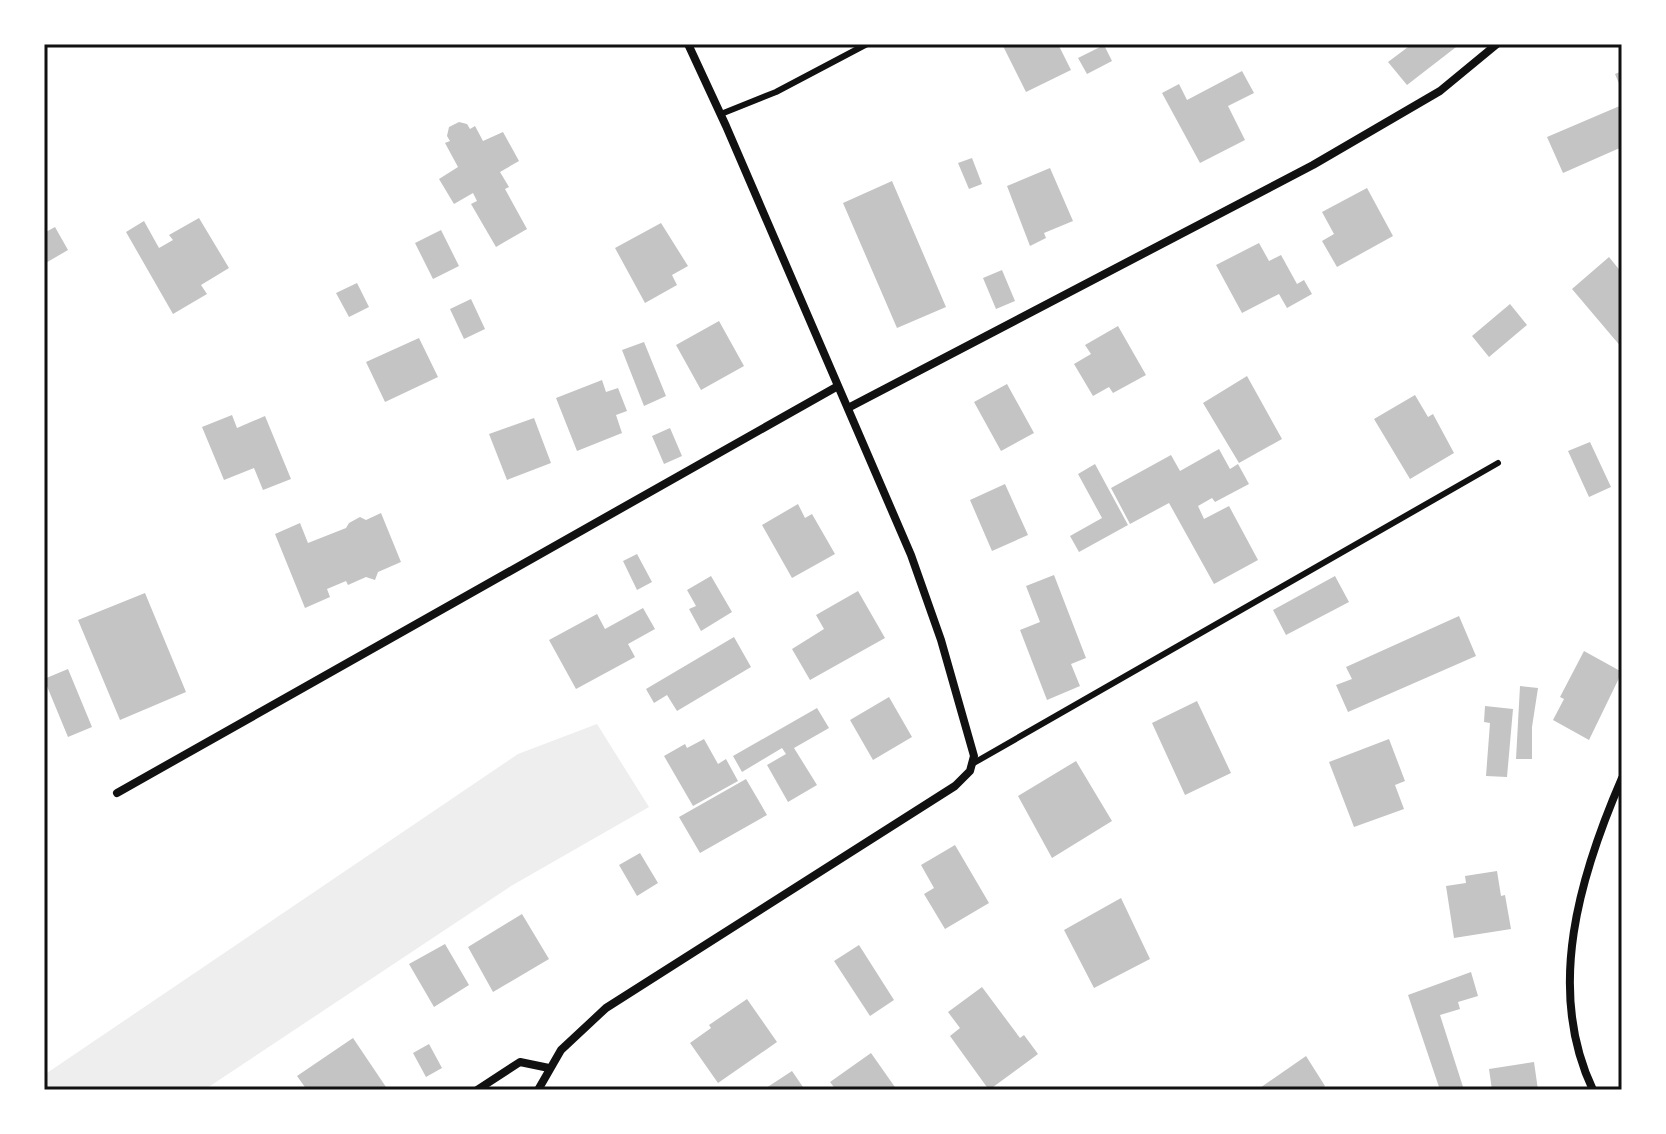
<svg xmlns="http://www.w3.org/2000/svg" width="1666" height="1134" viewBox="0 0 1666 1134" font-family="Helvetica,sans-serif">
<rect width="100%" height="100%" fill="#fff"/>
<path fill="#eee" d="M 597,724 L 649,807 L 511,886 L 204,1090 L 44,1090 L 44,1075 L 518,754 Z"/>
<path fill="#c4c4c4" d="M 1002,44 L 1058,44 L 1071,70 L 1026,92 Z
M 1412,44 L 1460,44 L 1407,85 L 1388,62 Z
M 1104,45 L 1112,61 L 1087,74 L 1078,58 Z
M 1242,71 L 1254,93 L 1228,106 L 1245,140 L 1200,163 L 1162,93 L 1179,84 L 1187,100 Z
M 1622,71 L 1622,91 L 1615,74 Z
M 1622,105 L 1622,147 L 1563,173 L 1547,137 Z
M 459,122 L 467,124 L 470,129 L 475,126 L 483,141 L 503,132 L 519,161 L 500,172 L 509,187 L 505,189 L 527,229 L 496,247 L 471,204 L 477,201 L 473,193 L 454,204 L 439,179 L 458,167 L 445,143 L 450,141 L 447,136 L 449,127 Z
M 972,158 L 982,184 L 969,189 L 958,163 Z
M 1050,168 L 1073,221 L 1044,233 L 1046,238 L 1030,246 L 1007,186 Z
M 892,181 L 946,307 L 897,328 L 843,203 Z
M 1367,188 L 1393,236 L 1337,267 L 1322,241 L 1334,234 L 1322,212 Z
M 199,218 L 229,268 L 201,285 L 207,294 L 173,314 L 126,232 L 144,221 L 159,248 L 173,240 L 169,235 Z
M 661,223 L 688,266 L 672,275 L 677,285 L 645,303 L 615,248 Z
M 55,227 L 68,250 L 44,264 L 44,233 Z
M 441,230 L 459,266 L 433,279 L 415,243 Z
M 1259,243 L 1269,261 L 1281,255 L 1297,284 L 1304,280 L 1312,294 L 1287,308 L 1279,294 L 1242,313 L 1216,265 Z
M 1609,257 L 1622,273 L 1622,348 L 1572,289 Z
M 1002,270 L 1015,301 L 996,309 L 983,278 Z
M 357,283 L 369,307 L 349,317 L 336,293 Z
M 471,299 L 485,329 L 464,339 L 450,309 Z
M 1510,304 L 1527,325 L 1489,357 L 1472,336 Z
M 719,321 L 744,366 L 701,390 L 676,345 Z
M 1118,326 L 1146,375 L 1113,393 L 1109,387 L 1093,396 L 1074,364 L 1091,354 L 1085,345 Z
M 419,338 L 438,377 L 385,402 L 366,362 Z
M 644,342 L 666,396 L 644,406 L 622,350 Z
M 1247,376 L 1282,439 L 1239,463 L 1203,403 Z
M 602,380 L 606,392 L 618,388 L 627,411 L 616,415 L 622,433 L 577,451 L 556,398 Z
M 1007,384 L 1034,433 L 1001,451 L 974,402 Z
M 1415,395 L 1428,417 L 1433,414 L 1454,453 L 1410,479 L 1374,419 Z
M 232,415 L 237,428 L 265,416 L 291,479 L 263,490 L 254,468 L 224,480 L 202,427 Z
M 534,418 L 551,463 L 507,480 L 489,434 Z
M 670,428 L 682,456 L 664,464 L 652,436 Z
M 1590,442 L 1611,487 L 1589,497 L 1568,451 Z
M 1219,449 L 1230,469 L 1238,464 L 1249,484 L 1215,502 L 1212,498 L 1198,506 L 1204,519 L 1229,506 L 1258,560 L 1214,584 L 1169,503 L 1130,524 L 1111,488 L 1171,455 L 1180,471 Z
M 1095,464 L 1128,525 L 1079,552 L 1070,536 L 1102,518 L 1078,474 Z
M 1005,484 L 1028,535 L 992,551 L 970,500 Z
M 798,504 L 805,518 L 812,514 L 835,554 L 792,578 L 762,525 Z
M 381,513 L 401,562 L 378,572 L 375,580 L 366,577 L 348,585 L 346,581 L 327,589 L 330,597 L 305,608 L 275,534 L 300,523 L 308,543 L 346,528 L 349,523 L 360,517 L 366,520 Z
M 637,554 L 652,582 L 637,590 L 623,561 Z
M 1054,575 L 1086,658 L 1071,664 L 1080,686 L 1047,700 L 1020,630 L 1040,622 L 1026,586 Z
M 711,576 L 732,612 L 701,631 L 689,609 L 696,606 L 687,590 Z
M 1335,576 L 1349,602 L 1286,635 L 1273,610 Z
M 858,591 L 885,638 L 810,680 L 792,649 L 824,629 L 816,615 Z
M 145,593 L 186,692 L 120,720 L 78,620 Z
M 643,608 L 655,629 L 628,644 L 635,657 L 576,689 L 549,640 L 597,614 L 605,629 Z
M 1459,616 L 1476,656 L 1348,712 L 1336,685 L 1352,679 L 1346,667 Z
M 734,637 L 751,667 L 677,711 L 667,695 L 654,703 L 646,689 Z
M 1584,651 L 1622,672 L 1589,740 L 1553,720 L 1564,699 L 1560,697 Z
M 68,669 L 92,727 L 68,737 L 44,679 Z
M 1520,686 L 1538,688 L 1532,727 L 1532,759 L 1516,759 Z
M 889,697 L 912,737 L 873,760 L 850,720 Z
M 1197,701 L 1231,773 L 1185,795 L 1152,723 Z
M 1485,706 L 1513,709 L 1507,777 L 1486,776 L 1490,723 L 1484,722 Z
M 817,708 L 829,728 L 794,748 L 817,785 L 788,802 L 767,765 L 786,754 L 782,748 L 742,772 L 733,756 Z
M 704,739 L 718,764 L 726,759 L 738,781 L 693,806 L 664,756 L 685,744 L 687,748 Z
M 1389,739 L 1405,781 L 1395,785 L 1404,809 L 1354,827 L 1329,762 Z
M 1076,761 L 1112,821 L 1052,858 L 1018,796 Z
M 746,779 L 767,815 L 700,853 L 679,817 Z
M 955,845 L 989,903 L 945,929 L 924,894 L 934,888 L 921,865 Z
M 640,853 L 658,883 L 637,896 L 619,865 Z
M 1497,871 L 1501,896 L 1505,895 L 1511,929 L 1454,938 L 1446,886 L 1466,883 L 1465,876 Z
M 1121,898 L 1150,959 L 1094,988 L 1064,930 Z
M 522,914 L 549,959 L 493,992 L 468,947 Z
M 445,944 L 469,985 L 434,1007 L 409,964 Z
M 859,945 L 894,1000 L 870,1016 L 834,961 Z
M 1471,972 L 1478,996 L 1458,1002 L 1460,1009 L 1440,1015 L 1464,1090 L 1440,1090 L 1408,995 Z
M 982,987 L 1020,1038 L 1024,1035 L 1038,1054 L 989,1090 L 950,1036 L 960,1028 L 948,1012 Z
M 747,999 L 777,1042 L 718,1083 L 690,1043 L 711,1028 L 709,1025 Z
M 353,1038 L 386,1087 L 382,1090 L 307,1090 L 297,1076 Z
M 429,1044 L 442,1068 L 426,1077 L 413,1053 Z
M 871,1053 L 897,1090 L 836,1090 L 830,1082 Z
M 1306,1056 L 1325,1086 L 1320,1090 L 1257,1090 Z
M 1534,1062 L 1538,1090 L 1492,1090 L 1489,1069 Z
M 792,1071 L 805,1090 L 763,1090 Z"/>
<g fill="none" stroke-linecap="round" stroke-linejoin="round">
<path stroke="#111" stroke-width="6" d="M 721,114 L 776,92 L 867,44
M 972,764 L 1498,463"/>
<path stroke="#111" stroke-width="8" d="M 848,408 L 1313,165 L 1440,91 L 1497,44
M 117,793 L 838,386
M 477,1090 L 520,1062 L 549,1068
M 538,1090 L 561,1050 L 606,1008 L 955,786 L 970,771 L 974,756 L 941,640 L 911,555 L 726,126 L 688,44
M 1593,1090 C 1545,989 1580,875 1622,778"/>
</g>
<rect width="1666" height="1134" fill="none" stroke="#ffffff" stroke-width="92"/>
<rect x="46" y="46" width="1574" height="1042" fill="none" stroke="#111" stroke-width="3"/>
</svg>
